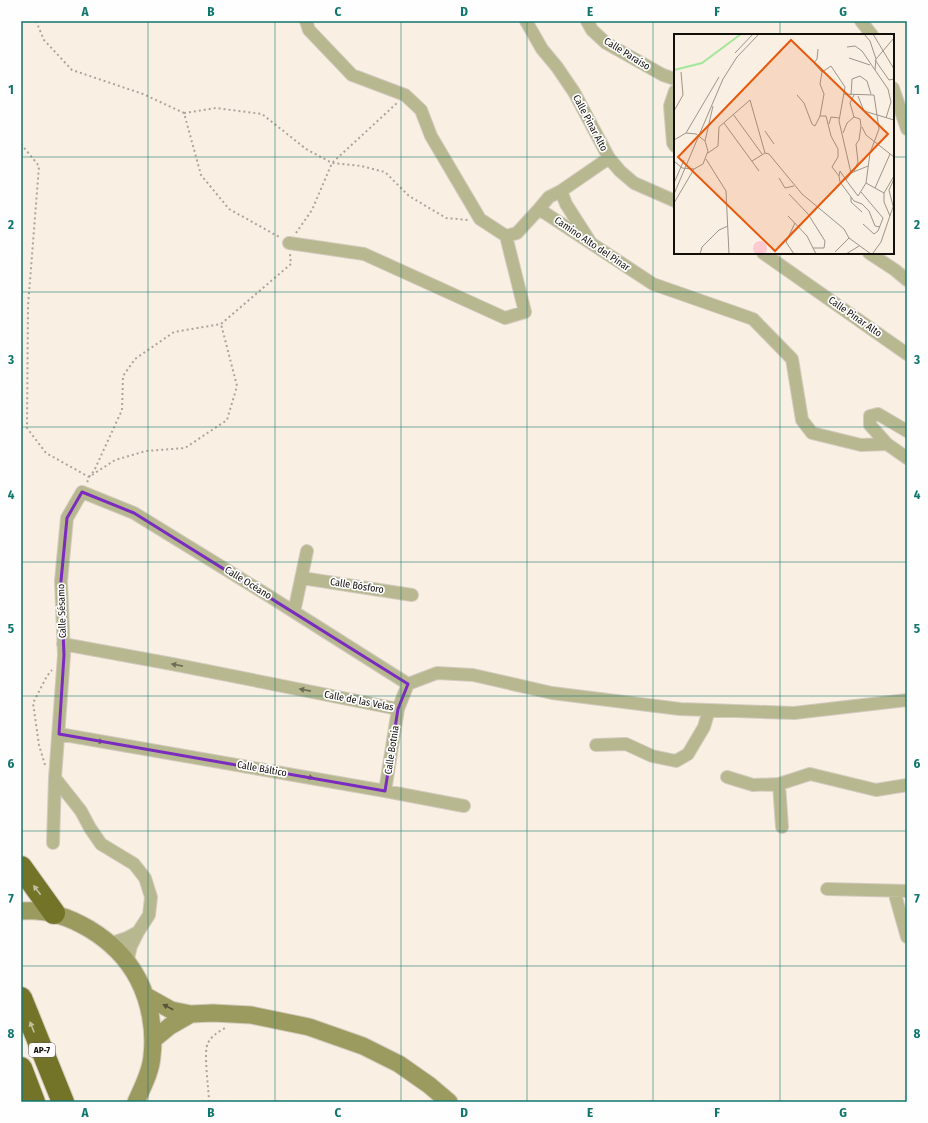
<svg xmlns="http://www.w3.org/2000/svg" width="928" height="1123" viewBox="0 0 928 1123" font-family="'Fira Sans Condensed',sans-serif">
<rect width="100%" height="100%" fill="#f9efe2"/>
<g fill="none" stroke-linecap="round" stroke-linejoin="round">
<defs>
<path id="minor" d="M 306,21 L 309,30 L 352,75 L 405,95 L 421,110 L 431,136 L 480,219 L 506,236 L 517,233 L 539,209 L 653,284 L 753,319 L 792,359 L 802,420 L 812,433 L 861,445 L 887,444
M 526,21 L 542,49 L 557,67 L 574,92 L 609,158 L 620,171 L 634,183 L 675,201
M 587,21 L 592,30 L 606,43 L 663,75 L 675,79
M 861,21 L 872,35
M 893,88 L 907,129
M 675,91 L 670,106 L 673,143 L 675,146
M 539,209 L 549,197 L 561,191
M 589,240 L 566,204 L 561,191 L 609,158
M 289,243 L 364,254 L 505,318 L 525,312 L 506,236
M 763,253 L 907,354
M 869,253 L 895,270 L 907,280
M 907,431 L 878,414 L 870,416 L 870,425 L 887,444 L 907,458
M 302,578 L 412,595
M 294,612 L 307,551
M 63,644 L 172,664 L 398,709
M 59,734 L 385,791 L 464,806
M 596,745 L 626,744 L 652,756 L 676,761 L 688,754 L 704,727 L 709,710
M 727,777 L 753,785 L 779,784 L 810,774 L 876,790 L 907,785
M 779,784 L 782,827
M 385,791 L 398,709 L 408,684 L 437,673 L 473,675 L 552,693 L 680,709 L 794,713 L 907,700
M 53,843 L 55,778
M 827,889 L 907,891
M 894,891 L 907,937
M 109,944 L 127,938 L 138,932
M 127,963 L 131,946 L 138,932 L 149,915 L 151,897 L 145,878 L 134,864 L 101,844 L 90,828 L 81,811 L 55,778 L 64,655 L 61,581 L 67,518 L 82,492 L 134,513 L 269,596 L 408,684"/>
<path id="secondary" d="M 21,911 C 66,907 117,939 138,979 C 150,1002 155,1031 152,1056 C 151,1072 142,1088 136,1102
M 146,996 L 171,1010 L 191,1014 L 213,1013 L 251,1015 L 309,1027 L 363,1046 L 399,1064 L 429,1085 L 449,1102
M 153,1040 L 170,1026 L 191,1014"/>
<path id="motorway" d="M 21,867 L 54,913
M 21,998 L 63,1102
M 21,1068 L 34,1102"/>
</defs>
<use href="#minor" stroke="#d4cbc0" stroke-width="14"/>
<use href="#secondary" stroke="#d4cbc0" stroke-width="19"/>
<use href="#motorway" stroke="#d4cbc0" stroke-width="24"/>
<path stroke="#ada59b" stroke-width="2" stroke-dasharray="2 3" stroke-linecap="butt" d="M 36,21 L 44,40 L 72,70 L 143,94 L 184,113 L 201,175 L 229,209 L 281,238
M 184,113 L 216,108 L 262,114 L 306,149 L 332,163 L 361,166 L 385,172 L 409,196 L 446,218 L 468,220
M 21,144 L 39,166 L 28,306 L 27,428 L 46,453 L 89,477 L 87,483
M 296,233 L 312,210 L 332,163 L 397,103
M 92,475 L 115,460 L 146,451 L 185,448 L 227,420 L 237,386 L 221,324
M 89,477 L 94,471 L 122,410 L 123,376 L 135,359 L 174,332 L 221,324 L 291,264 L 290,254
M 45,765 L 39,745 L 33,703 L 47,676 L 52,670
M 209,1102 C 209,1090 203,1051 208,1043 C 212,1035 220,1031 227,1027"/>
<use href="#minor" stroke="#b7b890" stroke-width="12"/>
<use href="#secondary" stroke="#9b9b5f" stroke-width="17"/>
<use href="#motorway" stroke="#747429" stroke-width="22"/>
</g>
<defs><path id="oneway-solid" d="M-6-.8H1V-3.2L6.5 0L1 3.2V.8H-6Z"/></defs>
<g fill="#6d6c54">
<use href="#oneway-solid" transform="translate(177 665) rotate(-169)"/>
<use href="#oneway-solid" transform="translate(305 690) rotate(-169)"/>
<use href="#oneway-solid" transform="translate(98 741) rotate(10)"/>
<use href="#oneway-solid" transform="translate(308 777) rotate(10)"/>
</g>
<g fill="#c0c09e">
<use href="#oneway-solid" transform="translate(37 890) rotate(-127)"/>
<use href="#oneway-solid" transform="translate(32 1027) rotate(-112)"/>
</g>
<use fill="#565535" href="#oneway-solid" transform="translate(168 1007) rotate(-152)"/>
<path fill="none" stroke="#7b2cbf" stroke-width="3" stroke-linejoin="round" d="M 82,492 L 134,513 L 408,684 L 398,709 L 385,791 L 59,734 L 64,655 L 61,581 L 67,518 Z"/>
<path fill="none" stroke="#0f766e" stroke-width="1" stroke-opacity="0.55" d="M 148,21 L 148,1102M 275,21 L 275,1102M 401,21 L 401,1102M 527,21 L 527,1102M 653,21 L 653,1102M 780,21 L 780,35M 21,157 L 675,157M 893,157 L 907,157M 780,253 L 780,1102M 21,292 L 907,292M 21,427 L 907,427M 21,562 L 907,562M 21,696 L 907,696M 21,831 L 907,831M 21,966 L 907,966"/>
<g text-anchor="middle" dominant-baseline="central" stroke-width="3.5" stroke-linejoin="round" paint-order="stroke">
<rect fill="#fefefe" stroke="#595754" stroke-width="1" x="29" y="1043" width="26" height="14" rx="3"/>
<g font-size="9" font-weight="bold" fill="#120f0b">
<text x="42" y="1050">AP-7</text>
</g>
<g font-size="10" fill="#120f0b" stroke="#fefefe">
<text transform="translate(627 54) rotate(32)">Calle Paraíso</text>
<text transform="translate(590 123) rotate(62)">Calle Pinar Alto</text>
<text transform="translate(592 244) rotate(34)">Camino Alto del Pinar</text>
<text transform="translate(855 317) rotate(35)">Calle Pinar Alto</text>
<text transform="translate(248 583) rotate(32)">Calle Océano</text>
<text transform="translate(357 586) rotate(9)">Calle Bósforo</text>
<text transform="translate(62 611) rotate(-92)">Calle Sésamo</text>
<text transform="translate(359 701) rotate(11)">Calle de las Velas</text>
<text transform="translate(392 750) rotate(-81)">Calle Botnia</text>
<text transform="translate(262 769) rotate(10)">Calle Báltico</text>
</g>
</g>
<g transform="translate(674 34)">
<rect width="220" height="220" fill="#f9efe2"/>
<path d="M79 214a7 7 0 1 1 14 0a7 7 0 1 1-14 0Z" fill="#fec9d0"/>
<path fill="none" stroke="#a4e69c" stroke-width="2" d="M 0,36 L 28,29 L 67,0"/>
<path fill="none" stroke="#9d958c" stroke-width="1" d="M 190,0 L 196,7 L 202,25M 199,0 L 220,35M 173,13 L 181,12 L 188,17 L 214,55 L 217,68 L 212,84M 144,15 L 143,25 L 140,29 L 148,38M 61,19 L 79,0M 175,24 L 196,31M 201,26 L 215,46 L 220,45M 201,36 L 202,25 L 220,4M 148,38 L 157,32 L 171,53 L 165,87 L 177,139M 170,60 L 200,61 L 205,95 L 196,119 L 192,149 L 184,162 L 172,146M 123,61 L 130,69 L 138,90 L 141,92 L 146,82M 177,61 L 178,45 L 186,42 L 193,47 L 197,60M 180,61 L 176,69 L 180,83M 184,62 L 190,77 L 220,86M 0,77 L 9,61 L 7,38M 59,80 L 88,120M 146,82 L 152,82 L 157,102 L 164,115 L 164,123 L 158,133 L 165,142 L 166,148 L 180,167 L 188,170 L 195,177 L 201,192 L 206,193M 146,82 L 150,60 L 146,50 L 148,38M 180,83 L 186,85 L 187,92 L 185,106 L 182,110 L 184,128 L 180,137M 50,89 L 85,137M 155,90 L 157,83 L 165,84M 188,93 L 192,101 L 220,123M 91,97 L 100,110M 12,99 L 45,43M 169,99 L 173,89 L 180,83M 0,106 L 12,99 L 22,100 L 31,107 L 34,117 L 29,130 L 20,135 L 8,134 L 0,127M 31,107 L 39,72M 34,119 L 44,112 L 45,93 L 76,66 L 91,119M 32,125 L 52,157 L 55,220M 78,127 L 91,119 L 95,120 L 128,160 L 170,195 L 175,204 L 197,220M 165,142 L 166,137 L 172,146 L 177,139 L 194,132M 105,144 L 111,154 L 120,152M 0,149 L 10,126M 192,149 L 210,159M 201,154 L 216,120M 187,158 L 209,184 L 204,197 L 200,200 L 189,190M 0,160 L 49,45 L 63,23 L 85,0M 115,160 L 134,180 L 151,207 L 150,214 L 139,214M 177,163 L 177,168 L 188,178M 0,169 L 20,135M 219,172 L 215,156 L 220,145M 114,182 L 133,202 L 142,220M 216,182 L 210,168 L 210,159 L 220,142M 161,218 L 175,204M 199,219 L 207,208 L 220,170M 26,220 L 28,213 L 45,196 L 54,192M 120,220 L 112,208 L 121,189M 172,220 L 185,212"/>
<path fill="#e8590c" fill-opacity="0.15" stroke="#e8590c" stroke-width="2" d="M 117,6 L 214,100 L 101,217 L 4,123 Z"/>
<rect width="220" height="220" fill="none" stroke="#120f0b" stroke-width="2"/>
</g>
<rect width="928" height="1123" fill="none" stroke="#fefefe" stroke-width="44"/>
<rect x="22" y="22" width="884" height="1079" fill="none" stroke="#0f766e" stroke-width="1.5"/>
<g font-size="13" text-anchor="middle" font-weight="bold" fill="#0f766e">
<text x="85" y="16">A</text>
<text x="211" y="16">B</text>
<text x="338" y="16">C</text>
<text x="464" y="16">D</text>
<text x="590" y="16">E</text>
<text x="717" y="16">F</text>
<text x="843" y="16">G</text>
<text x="11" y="94">1</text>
<text x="917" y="94">1</text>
<text x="11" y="229">2</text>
<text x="917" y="229">2</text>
<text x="11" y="364">3</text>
<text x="917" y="364">3</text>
<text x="11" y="499">4</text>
<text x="917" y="499">4</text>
<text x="11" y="633">5</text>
<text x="917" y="633">5</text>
<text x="11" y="768">6</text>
<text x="917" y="768">6</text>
<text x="11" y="903">7</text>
<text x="917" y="903">7</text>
<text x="11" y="1038">8</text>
<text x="917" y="1038">8</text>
<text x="85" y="1117">A</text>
<text x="211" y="1117">B</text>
<text x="338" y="1117">C</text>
<text x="464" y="1117">D</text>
<text x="590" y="1117">E</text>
<text x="717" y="1117">F</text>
<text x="843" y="1117">G</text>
</g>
</svg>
